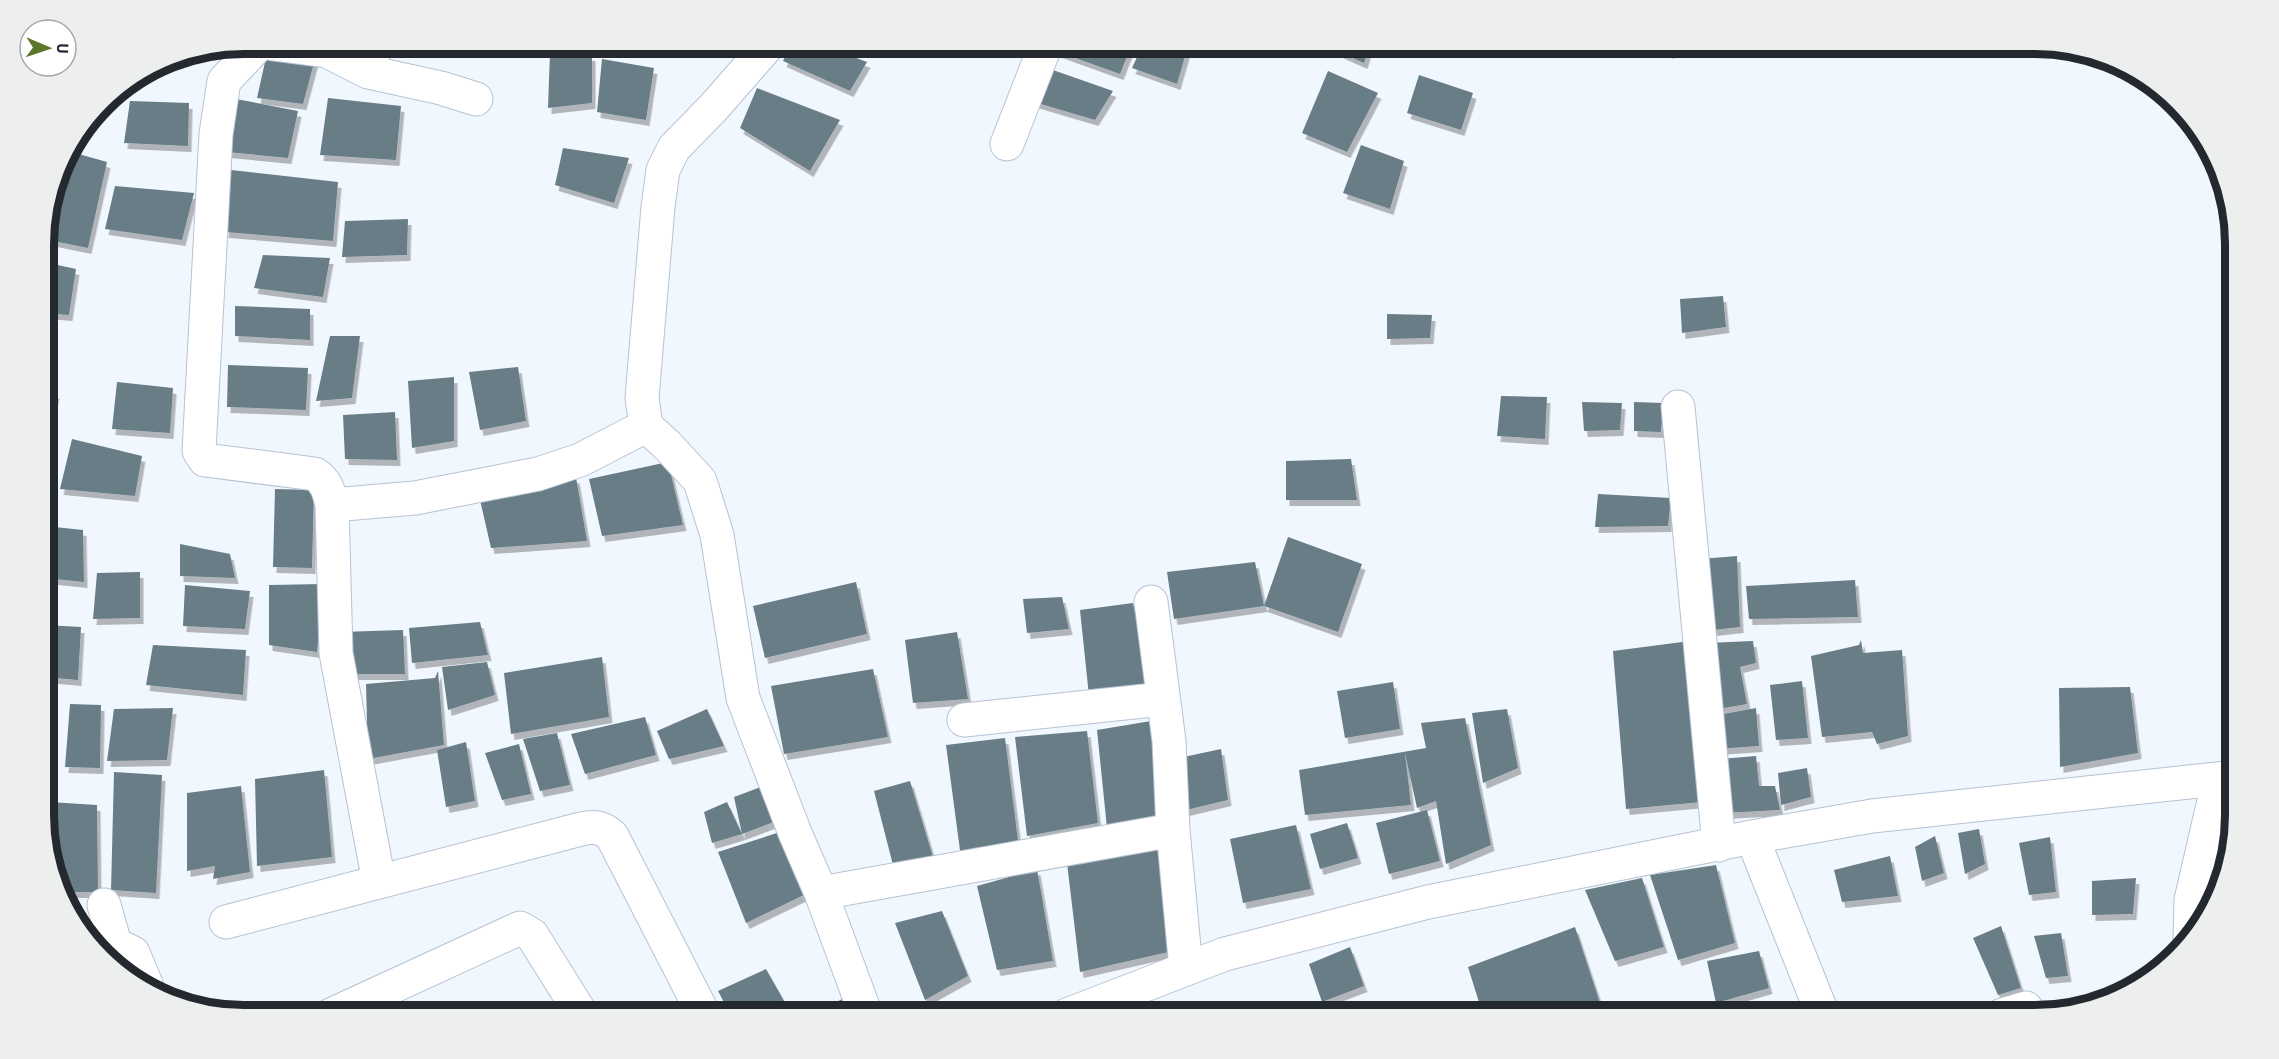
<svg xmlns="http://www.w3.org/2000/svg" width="2279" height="1059" viewBox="0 0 2279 1059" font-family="Barlow,sans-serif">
<defs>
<filter id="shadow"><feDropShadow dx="3.5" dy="6" stdDeviation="0" flood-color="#0004"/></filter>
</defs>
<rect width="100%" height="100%" fill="#f1f7fe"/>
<path fill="#697d86" filter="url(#shadow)" d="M 791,44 L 819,44 L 867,62 L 850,91 L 783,61 Z
M 1056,44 L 1132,44 L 1120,74 L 1053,50 Z
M 1143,44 L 1210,44 L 1207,49 L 1188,46 L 1177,84 L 1132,68 Z
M 1321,44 L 1370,44 L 1364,63 Z
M 1636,44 L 1672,44 L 1671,53 Z
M 550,52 L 592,55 L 592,103 L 548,108 Z
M 267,53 L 315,59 L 303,104 L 257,98 Z
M 602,59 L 654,68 L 646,120 L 597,112 Z
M 1050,69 L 1113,91 L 1095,120 L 1034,102 Z
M 1328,71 L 1378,93 L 1347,152 L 1302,133 Z
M 1419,75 L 1473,93 L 1461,130 L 1407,113 Z
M 757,88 L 840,120 L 810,171 L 740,128 Z
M 328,98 L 401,106 L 396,160 L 320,155 Z
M 236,99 L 298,111 L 288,158 L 227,152 Z
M 130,101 L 189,103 L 188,146 L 124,143 Z
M 1361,145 L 1404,161 L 1390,209 L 1343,193 Z
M 563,148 L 629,158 L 614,203 L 555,185 Z
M 68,151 L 107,162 L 88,248 L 44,239 L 44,231 L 64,156 Z
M 231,170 L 338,182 L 333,241 L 225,232 Z
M 115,186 L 194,193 L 182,240 L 105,229 Z
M 408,219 L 407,255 L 342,257 L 345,221 Z
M 263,255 L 330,258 L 323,297 L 254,288 Z
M 44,262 L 76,269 L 69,315 L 44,313 Z
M 1723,296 L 1726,327 L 1682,333 L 1680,299 Z
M 235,306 L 310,309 L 310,340 L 235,336 Z
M 1387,314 L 1432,315 L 1430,338 L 1387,339 Z
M 330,336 L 360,336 L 352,398 L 316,401 Z
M 228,365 L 308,368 L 306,410 L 227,407 Z
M 518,367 L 526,421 L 480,430 L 469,372 Z
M 454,377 L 454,441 L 412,448 L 408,381 Z
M 117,382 L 173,388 L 170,433 L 112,429 Z
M 44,390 L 56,393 L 45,435 L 44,435 Z
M 1501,396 L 1547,397 L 1545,439 L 1497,436 Z
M 1582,402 L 1622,403 L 1620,430 L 1584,431 Z
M 1634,402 L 1663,403 L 1661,432 L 1634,431 Z
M 395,412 L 397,460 L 345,459 L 343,415 Z
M 72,439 L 142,456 L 135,496 L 60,489 Z
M 44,450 L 54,453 L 45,486 Z
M 1351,459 L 1357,500 L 1286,500 L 1286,461 Z
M 668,462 L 683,525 L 602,536 L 589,479 Z
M 576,477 L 587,541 L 491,548 L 478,491 Z
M 275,489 L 314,490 L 312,568 L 273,567 Z
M 1598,494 L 1671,498 L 1668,526 L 1595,527 Z
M 45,526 L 83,530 L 84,582 L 45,578 Z
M 1288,537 L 1362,564 L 1338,632 L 1264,606 L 1174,619 L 1167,572 L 1255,562 L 1264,606 Z
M 180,544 L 230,554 L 235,578 L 180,576 Z
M 1737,556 L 1740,627 L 1704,631 L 1700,559 Z
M 140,572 L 140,618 L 93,619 L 97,573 Z
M 1855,580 L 1858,617 L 1749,619 L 1746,586 Z
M 856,582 L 867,634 L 765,658 L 753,606 Z
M 323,584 L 317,652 L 269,645 L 269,585 Z
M 185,585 L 250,591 L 245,629 L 183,626 Z
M 1062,597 L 1069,629 L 1027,633 L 1023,599 Z
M 1133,603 L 1152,692 L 1089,696 L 1080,610 Z
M 480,622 L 488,655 L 412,663 L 409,628 Z
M 45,625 L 81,627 L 78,680 L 45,677 Z
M 403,630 L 405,674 L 343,674 L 340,632 Z
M 957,632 L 968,699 L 913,703 L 905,640 Z
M 1861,640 L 1863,653 L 1902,650 L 1908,736 L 1877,744 L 1872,732 L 1822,737 L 1811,656 L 1859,645 Z
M 1690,641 L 1702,802 L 1626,809 L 1613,651 Z
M 1753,641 L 1756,663 L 1740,667 L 1747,704 L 1713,710 L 1707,643 Z
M 153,645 L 246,650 L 243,695 L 146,685 Z
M 602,657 L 609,717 L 511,734 L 504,673 Z
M 487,662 L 495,695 L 448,710 L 442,667 Z
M 873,669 L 888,737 L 784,754 L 771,686 Z
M 438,671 L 444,745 L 368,759 L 366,684 L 435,678 Z
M 1802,681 L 1808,738 L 1776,740 L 1770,685 Z
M 1393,682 L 1400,729 L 1345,738 L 1337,691 Z
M 2130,687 L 2138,753 L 2060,767 L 2059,688 Z
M 70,704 L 101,705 L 100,768 L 65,767 Z
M 45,708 L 53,710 L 46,748 L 45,748 Z
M 173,708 L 167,760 L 107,761 L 114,709 Z
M 1756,708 L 1759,746 L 1716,749 L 1713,716 Z
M 707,709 L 724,746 L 669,759 L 657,731 Z
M 1507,709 L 1518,768 L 1483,783 L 1472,713 Z
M 645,717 L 656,755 L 585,774 L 571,734 Z
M 1465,718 L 1491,845 L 1446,864 L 1436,801 L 1417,808 L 1405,753 L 1411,805 L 1305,815 L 1299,770 L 1426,748 L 1421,723 Z
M 1157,720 L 1166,817 L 1107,828 L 1097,730 Z
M 1087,731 L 1098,823 L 1027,836 L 1015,737 Z
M 557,733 L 570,785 L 540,791 L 523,739 Z
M 1005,738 L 1019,848 L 961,858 L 946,745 Z
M 466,742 L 475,801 L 446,807 L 437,750 Z
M 519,744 L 531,794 L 502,800 L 485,753 Z
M 1221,749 L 1228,800 L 1182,811 L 1179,758 Z
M 1756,756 L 1759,786 L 1775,786 L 1780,810 L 1722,813 L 1720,759 Z
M 1807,768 L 1811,797 L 1781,805 L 1778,773 Z
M 324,770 L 332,857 L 257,866 L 255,779 Z
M 114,772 L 162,775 L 156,893 L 111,890 Z
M 910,781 L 933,857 L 893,865 L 874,791 Z
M 766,785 L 779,820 L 742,834 L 734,797 Z
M 241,786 L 250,872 L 213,879 L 215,866 L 187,871 L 187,793 Z
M 2221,793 L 2235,793 L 2235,815 L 2232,834 L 2221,836 Z
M 49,802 L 97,805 L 98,892 L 66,892 L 49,850 Z
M 727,802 L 742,834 L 712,843 L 704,812 Z
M 1427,810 L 1440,861 L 1389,874 L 1376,823 Z
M 1347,823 L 1358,858 L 1320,869 L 1310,834 Z
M 1296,825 L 1311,889 L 1243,903 L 1230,839 Z
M 1979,829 L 1985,864 L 1965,874 L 1958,833 Z
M 783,831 L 812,891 L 746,923 L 718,852 Z
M 1935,836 L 1944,873 L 1922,881 L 1915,847 Z
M 2050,837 L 2056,892 L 2029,895 L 2019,843 Z
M 1162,849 L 1173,951 L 1080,972 L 1067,863 Z
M 1890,856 L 1898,896 L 1842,902 L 1834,870 Z
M 1716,865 L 1735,943 L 1678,960 L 1650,875 Z
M 1037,869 L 1053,961 L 997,970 L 977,886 Z
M 1642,878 L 1664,947 L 1615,961 L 1585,890 Z
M 2136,878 L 2133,914 L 2092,915 L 2092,881 Z
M 942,911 L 968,976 L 925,1000 L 895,923 Z
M 2001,926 L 2021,988 L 1998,995 L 1973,938 Z
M 1575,927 L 1604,1015 L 1483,1015 L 1468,967 Z
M 2061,933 L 2068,976 L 2046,978 L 2034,936 Z
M 1350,947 L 1364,986 L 1322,1002 L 1309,964 Z
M 1759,951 L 1769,988 L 1716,1003 L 1707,961 Z
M 766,969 L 792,1015 L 731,1015 L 718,991 Z
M 842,999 L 850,1015 L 813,1015 Z
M 1251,1002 L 1255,1015 L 1217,1015 Z
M 1723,1009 L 1725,1015 L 1705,1015 Z"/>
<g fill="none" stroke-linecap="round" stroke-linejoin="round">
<defs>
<path id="minor" d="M 259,44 L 224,81 L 216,134 L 199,451 L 205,460 L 315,474 C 327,482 329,492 332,505 L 336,653 L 379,882
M 273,44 L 327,51 L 368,72
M 376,44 L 368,72 L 441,88 L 476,99
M 769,44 L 714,107 L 674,148 L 663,170 L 658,207 L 642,398 L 646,426 L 667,445 L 700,481 L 717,535 L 743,698 L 795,833 L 821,893
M 1007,144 L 1046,44
M 1678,407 L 1719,845
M 332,505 L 415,498 L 538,474 L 580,460 L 646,426
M 1151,602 L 1169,741 L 1173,830
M 964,720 L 1163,699
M 1752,837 L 1823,1015
M 104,905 L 115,944 L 133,953 L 146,984
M 226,922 L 581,829 C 594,826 602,827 612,836 L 704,1015
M 2190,940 L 2191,900 L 2219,779
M 331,1015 L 520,928 L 532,935 L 582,1015
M 866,1015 L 821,893 L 1173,830 L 1186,969
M 1067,1015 L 1225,954 L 1428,902 L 1752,837 L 1872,816 L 2235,777
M 2002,1015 L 2026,1008"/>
</defs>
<use href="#minor" stroke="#b5c3d3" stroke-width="35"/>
<use href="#minor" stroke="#fff" stroke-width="33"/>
</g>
<path d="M0 0H2279V1059H0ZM244 54H2035A190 190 0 0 1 2225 244V815A190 190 0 0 1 2035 1005H244A190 190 0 0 1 54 815V244A190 190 0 0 1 244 54Z" fill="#edeeee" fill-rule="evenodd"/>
<path fill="none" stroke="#24292f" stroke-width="8" d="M244 54H2035A190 190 0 0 1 2225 244V815A190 190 0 0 1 2035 1005H244A190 190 0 0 1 54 815V244A190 190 0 0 1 244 54Z"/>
<g transform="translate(48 48) rotate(92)"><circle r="28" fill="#ffffff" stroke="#a7a9ac" stroke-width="1.5"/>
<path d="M0-4.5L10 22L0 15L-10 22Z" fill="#5c7629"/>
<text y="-9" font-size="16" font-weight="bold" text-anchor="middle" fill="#24292f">U</text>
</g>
</svg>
